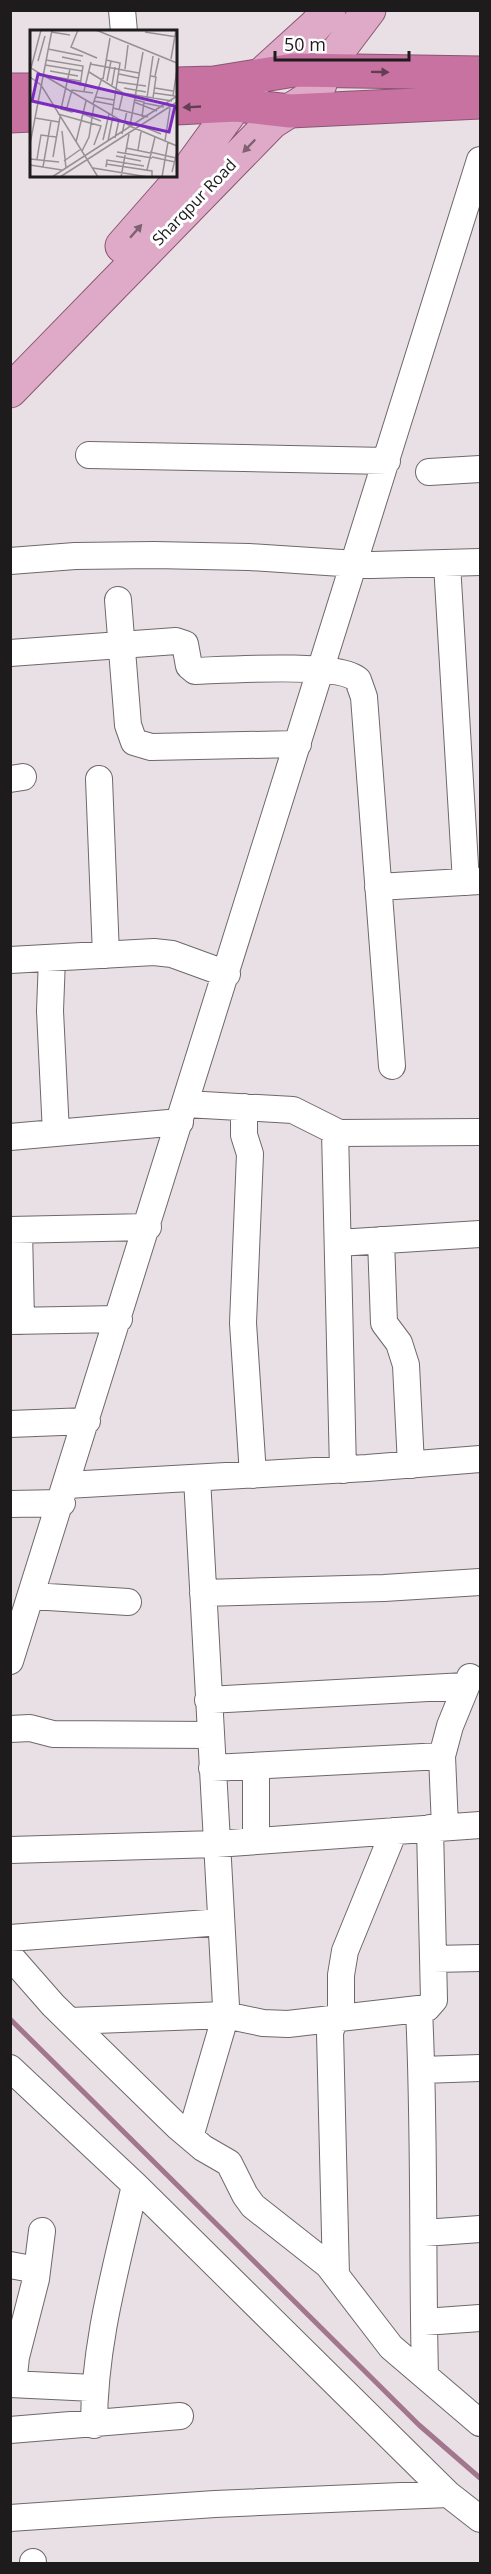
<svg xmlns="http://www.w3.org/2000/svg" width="491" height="2574" viewBox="0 0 491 2574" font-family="'Open Sans',sans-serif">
<rect width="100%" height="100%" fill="#e8e0e4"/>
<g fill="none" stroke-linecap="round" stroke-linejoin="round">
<path stroke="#a2778d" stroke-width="5" d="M 10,2019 L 419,2425 L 480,2478"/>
<defs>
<path id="minor" d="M 122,10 L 124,32
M 89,455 L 387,461
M 429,472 L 480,469
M 10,561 L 75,556 L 154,555 L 249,557 L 372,565 L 480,562
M 447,564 L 466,882
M 118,600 L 128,725 L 134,742 L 151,747 L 298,744
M 10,653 L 176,641 L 185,644 L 189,666 L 195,671 C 225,670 340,662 358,680 L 364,697 L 392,1066
M 10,779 L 23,777
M 99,779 L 106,955
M 378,887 L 480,881
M 52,958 L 50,1011 L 56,1133
M 10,960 L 154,952 L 172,954 L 227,974
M 186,1104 L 293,1110 L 339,1133 L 480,1132
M 244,1107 L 244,1135 L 250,1154 L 243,1323 L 253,1475
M 335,1131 L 343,1470
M 10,1137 L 180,1122
M 10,1230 L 148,1227
M 19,1230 L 21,1321
M 381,1240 L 384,1323 L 399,1343 L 406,1365 L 411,1465
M 338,1243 L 480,1234
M 10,1321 L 119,1319
M 10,1424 L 87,1421
M 67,1485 L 367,1468 L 480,1459
M 10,1504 L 62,1503
M 203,1593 L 384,1588 L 480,1582
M 32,1596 L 128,1602
M 10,1661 L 480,160
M 208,1700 L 465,1686
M 10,1729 L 30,1728 L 53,1734 L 210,1735
M 256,1766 L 256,1841
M 212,1768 L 442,1756
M 445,1827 L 442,1756 L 450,1726 L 470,1677
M 10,1850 L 216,1844 L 480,1825
M 10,1938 L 221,1922
M 10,1956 L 53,2005 L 177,2126 L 203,2148 L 229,2163 L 245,2195 L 253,2206 L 328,2265 L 391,2347 L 480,2423
M 433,1959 L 480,1958
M 419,2010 C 425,2132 422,2254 425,2376
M 70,2021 L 225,2015 L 263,2023 L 288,2024 L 427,2008 L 434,2000 L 430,1828
M 10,2068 L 135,2185 L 448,2494 L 480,2519
M 422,2070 L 480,2068
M 190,2137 L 224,2021 L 226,2006 L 197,1478
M 424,2233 L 480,2229
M 10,2265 L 37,2270
M 336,2275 L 330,2033 L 332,2026 L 341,2015 L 341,1975 L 345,1951 L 394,1831
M 424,2322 L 480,2318
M 10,2384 L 94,2388
M 13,2384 L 16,2357 L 36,2279 L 42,2231
M 94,2425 C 94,2342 117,2265 135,2185
M 10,2430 L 180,2416
M 10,2518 L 215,2504 L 448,2494
M 33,2562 L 33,2564"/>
<path id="major" d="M 122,246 L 186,173 L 250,85 L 315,26 L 329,10
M 10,391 L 272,122 L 311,97 L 320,84 L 323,71 L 369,10"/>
<path id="highway" d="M 176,84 L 214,83 L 294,70 L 480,73
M 10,90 L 32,90
M 176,108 L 236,105 L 290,111 L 480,102
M 10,116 L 32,115"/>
</defs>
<use href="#minor" stroke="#6f686b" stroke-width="28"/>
<use href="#major" stroke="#8c5473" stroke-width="35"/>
<use href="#highway" stroke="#8c5473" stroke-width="35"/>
<use href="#minor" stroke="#fff" stroke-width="26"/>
<use href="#major" stroke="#deaac7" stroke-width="33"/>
<use href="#highway" stroke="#c872a2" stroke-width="33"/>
</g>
<defs><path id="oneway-solid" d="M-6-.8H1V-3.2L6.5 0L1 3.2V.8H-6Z" transform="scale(1.5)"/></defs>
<g fill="#623e52">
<use href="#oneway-solid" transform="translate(380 72) rotate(1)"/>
<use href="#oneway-solid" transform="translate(192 107) rotate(177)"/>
</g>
<g fill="#7e6272">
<use href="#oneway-solid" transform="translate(249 146) rotate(134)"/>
<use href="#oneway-solid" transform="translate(136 231) rotate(-49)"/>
</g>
<g text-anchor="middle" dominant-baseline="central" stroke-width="6" stroke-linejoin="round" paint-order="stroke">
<g font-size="16" fill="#1e1b1c" stroke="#fff">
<text transform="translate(194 202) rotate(-46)">Sharqpur Road</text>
</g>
</g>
<g transform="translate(30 30)">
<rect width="147" height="147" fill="#e8e0e4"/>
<path fill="none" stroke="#979194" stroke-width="1.5" d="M 11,0 L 1,38 L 12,45M 48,0 L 41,17 L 67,28M 66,0 L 147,33M 21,2 L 40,5M 115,2 L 147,7M 18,19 L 53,26M 32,27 L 51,31M 141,29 L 146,0M 16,30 L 53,36 L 50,56M 76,30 L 90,33 L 82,85M 8,31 L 15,6M 60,34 L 109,43M 15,35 L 52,41M 40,39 L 31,79 L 42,82 L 43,79M 95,39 L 98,15M 20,41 L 48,46M 59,42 L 93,63M 89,44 L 108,48M 13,45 L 102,97 L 147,116M 19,46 L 50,51M 121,46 L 126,47 L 123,68M 125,46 L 129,28M 0,47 L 11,55 L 68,147M 73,49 L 80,8M 77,51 L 81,31M 87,52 L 116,56M 82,55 L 85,37M 94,58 L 116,62M 125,58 L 143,61M 54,61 L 61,32M 124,63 L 145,66M 105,65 L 142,71M 143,66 L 147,39M 66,67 L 84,70M 117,68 L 123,26M 105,70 L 114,72 L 112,87M 64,71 L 84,75M 104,72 L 127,81M 114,73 L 134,77M 63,74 L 72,48M 83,78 L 118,87M 89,80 L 93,63 L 106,65M 36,81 L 42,60 L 63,63M 28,84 L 71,96 L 64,115M 53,84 L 71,91M 5,88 L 29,92M 100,96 L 113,22M 112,96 L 131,104M 32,101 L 36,138M 92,104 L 97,81M 85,108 L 89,90M 73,110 L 79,84M 78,111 L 83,86M 135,111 L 140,78M 46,112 L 56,71M 0,114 L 22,0M 96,118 L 120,123M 108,120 L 111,102M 52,121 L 59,107 L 64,75M 87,122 L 122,128M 120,122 L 146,128M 86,126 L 111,131M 23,127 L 30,87M 122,127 L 145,132M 0,129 L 29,132M 7,129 L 11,105 L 26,107M 34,131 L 51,119M 76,134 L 122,141 L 122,147M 0,135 L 32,140M 13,137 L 21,91M 76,137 L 77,130 L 114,136M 63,138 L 118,147M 117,140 L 125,107M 142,142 L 147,122M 22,147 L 147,66M 30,147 L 147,72M 91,147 L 99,104M 132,147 L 138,112"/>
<path fill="#7b2cbf" fill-opacity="0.15" stroke="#7b2cbf" stroke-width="3" d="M 8,44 L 145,76 L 139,102 L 2,71 Z"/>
<rect width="147" height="147" fill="none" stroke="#1e1b1c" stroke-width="3"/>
</g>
<rect width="491" height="2574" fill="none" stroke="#1e1b1c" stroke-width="24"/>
<path d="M275 51v9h134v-9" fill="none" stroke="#1e1b1c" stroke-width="3"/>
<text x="284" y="51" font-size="18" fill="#1e1b1c" stroke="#ffffff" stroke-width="4.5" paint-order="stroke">50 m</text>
</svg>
